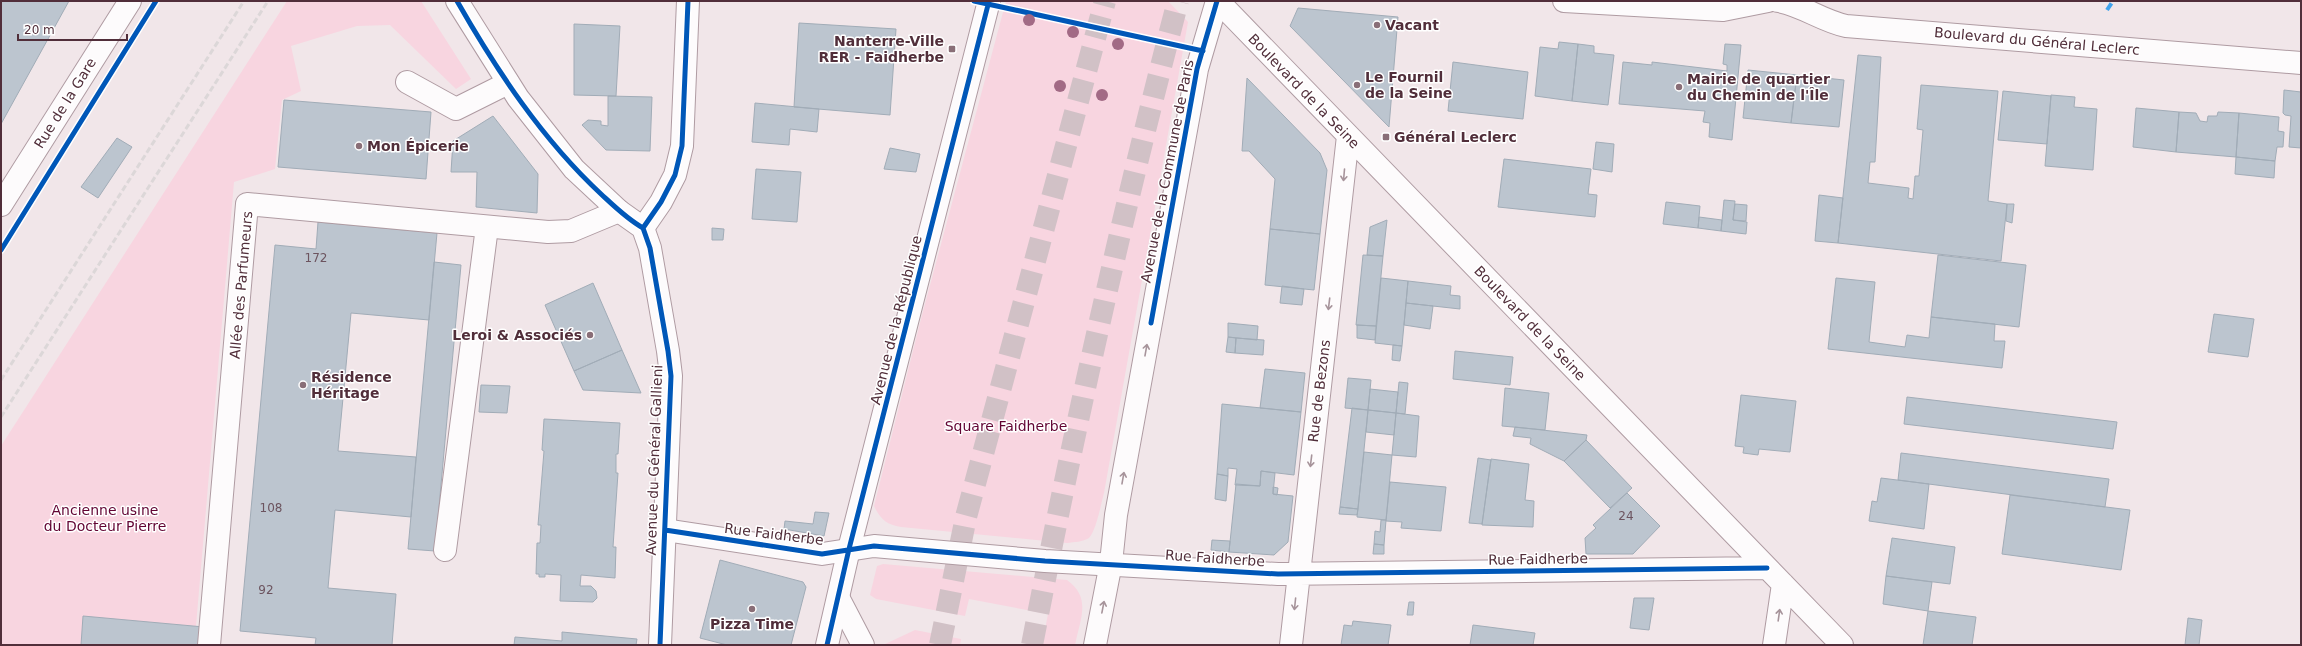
<svg xmlns="http://www.w3.org/2000/svg" width="2302" height="646" viewBox="0 0 2302 646" font-family="'DejaVu Sans',sans-serif">
<rect width="100%" height="100%" fill="#f1e6e9"/>
<path fill="#f8d5e0" d="M 287,1 L 421,1 L 471,79 L 456,89 L 390,25 L 357,26 L 291,46 L 301,91 L 282,100 L 275,169 L 234,182 L 196,626 L 83,617 L 81,645 L 1,645 L 1,446 Z
M 1006,1 L 1168,1 L 1188,22 L 1104,493 C 1101,504 1096,531 1089,538 C 1083,542 1074,542 1067,543 L 901,527 C 887,525 880,519 874,506 L 921,319 Z
M 883,564 L 1067,580 C 1092,598 1080,619 1075,645 L 1042,645 L 1048,614 L 969,599 L 965,616 L 876,599 L 870,595 L 877,566 Z
M 915,630 L 961,639 L 960,645 L 883,645 Z"/>
<path fill="#bcc5cf" stroke="#a1acb7" d="M 1,1 L 69,1 L 1,124 Z
M 1298,8 L 1398,17 L 1389,127 L 1290,26 Z
M 799,23 L 896,29 L 890,115 L 794,107 Z
M 574,24 L 620,26 L 616,96 L 574,95 Z
M 1559,42 L 1578,44 L 1572,101 L 1535,96 L 1540,47 L 1558,49 Z
M 1578,44 L 1594,46 L 1594,53 L 1614,55 L 1608,105 L 1572,101 Z
M 1725,44 L 1741,45 L 1732,140 L 1709,137 L 1710,123 L 1703,122 L 1705,111 L 1619,104 L 1623,62 L 1652,65 L 1652,62 L 1727,71 L 1727,65 L 1723,64 Z
M 1858,55 L 1881,57 L 1875,162 L 1870,162 L 1868,183 L 1909,188 L 1908,198 L 1913,199 L 1915,176 L 1919,176 L 1923,130 L 1917,129 L 1921,85 L 1998,91 L 1988,201 L 2007,204 L 2001,261 L 1838,243 Z
M 1453,62 L 1528,72 L 1523,119 L 1448,111 Z
M 1748,70 L 1797,75 L 1791,123 L 1743,118 Z
M 1797,75 L 1844,80 L 1839,127 L 1791,123 Z
M 1247,78 L 1320,153 L 1327,170 L 1320,234 L 1270,229 L 1275,179 L 1249,151 L 1242,151 Z
M 2284,90 L 2301,92 L 2301,148 L 2289,147 L 2291,116 L 2285,115 L 2283,113 Z
M 2003,91 L 2051,96 L 2047,144 L 1998,140 Z
M 2051,95 L 2075,97 L 2074,107 L 2097,109 L 2093,170 L 2045,166 Z
M 608,96 L 652,97 L 650,151 L 606,150 L 582,125 L 588,120 L 601,121 L 601,125 L 608,126 Z
M 284,100 L 431,112 L 426,179 L 278,167 Z
M 755,103 L 819,109 L 817,132 L 790,129 L 789,145 L 752,142 Z
M 2136,108 L 2179,112 L 2176,152 L 2133,147 Z
M 2179,112 L 2196,113 L 2200,121 L 2207,122 L 2208,116 L 2217,116 L 2218,112 L 2239,113 L 2236,157 L 2176,152 Z
M 2239,113 L 2279,117 L 2278,131 L 2284,132 L 2283,147 L 2277,147 L 2275,161 L 2236,157 Z
M 493,116 L 538,174 L 537,213 L 476,207 L 477,172 L 451,172 L 453,141 Z
M 117,138 L 132,147 L 98,198 L 81,187 Z
M 1596,142 L 1614,144 L 1612,172 L 1593,169 Z
M 890,148 L 920,154 L 916,172 L 884,169 Z
M 2236,157 L 2275,161 L 2274,178 L 2235,174 Z
M 1504,159 L 1591,169 L 1588,194 L 1597,195 L 1595,217 L 1498,207 Z
M 756,169 L 801,172 L 797,222 L 752,219 Z
M 1819,195 L 1843,198 L 1838,243 L 1815,241 Z
M 1724,200 L 1735,201 L 1733,220 L 1747,222 L 1746,234 L 1721,231 Z
M 1666,202 L 1700,206 L 1698,228 L 1663,224 Z
M 1735,204 L 1747,205 L 1746,221 L 1733,220 Z
M 2007,204 L 2014,204 L 2012,223 L 2006,221 Z
M 1699,217 L 1722,220 L 1721,231 L 1698,228 Z
M 1387,220 L 1383,256 L 1367,255 L 1370,227 Z
M 318,222 L 437,233 L 429,320 L 351,313 L 338,451 L 416,457 L 411,517 L 335,510 L 328,588 L 396,594 L 392,645 L 315,645 L 316,638 L 240,631 L 275,245 L 316,249 Z
M 712,228 L 724,229 L 723,240 L 712,240 Z
M 1270,229 L 1320,234 L 1314,290 L 1265,285 Z
M 1363,255 L 1383,256 L 1376,326 L 1356,325 Z
M 1938,255 L 2026,265 L 2019,327 L 1931,317 Z
M 434,262 L 461,265 L 435,551 L 408,549 Z
M 1381,278 L 1408,281 L 1402,346 L 1375,343 Z
M 1836,278 L 1875,282 L 1869,342 L 1905,347 L 1907,335 L 1929,338 L 1931,317 L 1995,324 L 1994,341 L 2005,341 L 2002,368 L 1828,349 Z
M 1408,281 L 1451,286 L 1450,295 L 1460,296 L 1460,309 L 1406,303 Z
M 593,283 L 622,350 L 574,371 L 545,305 Z
M 1282,286 L 1304,289 L 1302,305 L 1280,303 Z
M 1406,303 L 1433,306 L 1430,329 L 1404,325 Z
M 2214,314 L 2254,319 L 2248,357 L 2208,352 Z
M 1228,323 L 1258,326 L 1257,340 L 1228,337 Z
M 1357,325 L 1376,326 L 1375,340 L 1357,338 Z
M 1228,337 L 1236,338 L 1235,353 L 1226,352 Z
M 1236,338 L 1264,340 L 1263,355 L 1235,353 Z
M 1393,345 L 1402,346 L 1400,361 L 1392,360 Z
M 622,350 L 641,393 L 583,390 L 574,371 Z
M 1455,351 L 1513,357 L 1510,385 L 1453,379 Z
M 1265,369 L 1305,373 L 1301,412 L 1260,408 Z
M 1348,378 L 1371,380 L 1368,410 L 1345,408 Z
M 1399,382 L 1408,383 L 1405,414 L 1396,413 Z
M 481,385 L 510,386 L 507,413 L 479,412 Z
M 1505,388 L 1549,393 L 1545,430 L 1502,426 Z
M 1370,389 L 1398,392 L 1396,413 L 1368,410 Z
M 1741,395 L 1796,401 L 1790,452 L 1759,449 L 1758,455 L 1743,453 L 1744,447 L 1735,446 Z
M 1907,397 L 2117,422 L 2113,449 L 1904,424 Z
M 1222,404 L 1301,412 L 1294,475 L 1261,471 L 1260,486 L 1235,485 L 1237,469 L 1228,468 L 1228,476 L 1217,474 Z
M 1352,408 L 1368,410 L 1358,509 L 1340,507 Z
M 1368,410 L 1396,413 L 1394,435 L 1366,432 Z
M 1396,413 L 1419,416 L 1416,457 L 1392,455 Z
M 544,419 L 620,423 L 618,454 L 616,454 L 616,473 L 618,473 L 613,547 L 616,547 L 615,578 L 581,575 L 580,586 L 591,586 L 596,591 L 597,598 L 593,602 L 560,601 L 561,575 L 545,574 L 545,577 L 539,577 L 539,574 L 536,574 L 537,543 L 540,543 L 541,525 L 538,525 L 544,451 L 542,450 Z
M 1515,427 L 1587,435 L 1586,440 L 1564,461 L 1530,444 L 1531,438 L 1513,436 Z
M 1586,440 L 1632,488 L 1610,508 L 1564,461 Z
M 1364,452 L 1392,455 L 1386,520 L 1357,517 Z
M 1901,453 L 2109,479 L 2105,507 L 1898,480 Z
M 1478,458 L 1491,460 L 1482,524 L 1469,523 Z
M 1491,459 L 1529,464 L 1525,500 L 1534,501 L 1533,527 L 1482,525 Z
M 1261,471 L 1275,473 L 1273,494 L 1293,496 L 1288,542 L 1274,555 L 1229,552 L 1236,484 L 1260,486 Z
M 1217,474 L 1228,476 L 1226,501 L 1215,499 Z
M 1881,478 L 1929,484 L 1924,529 L 1869,521 L 1872,501 L 1877,502 Z
M 1390,482 L 1446,487 L 1441,531 L 1401,528 L 1402,522 L 1386,521 Z
M 1273,487 L 1278,488 L 1277,495 L 1273,494 Z
M 1627,493 L 1660,526 L 1633,554 L 1586,554 L 1585,538 L 1596,528 L 1593,525 Z
M 2010,495 L 2130,510 L 2121,570 L 2002,554 Z
M 1340,507 L 1358,509 L 1357,515 L 1339,514 Z
M 815,512 L 829,513 L 824,536 L 784,529 L 785,521 L 813,524 Z
M 1381,520 L 1386,520 L 1384,545 L 1374,544 L 1375,531 L 1380,532 Z
M 1892,538 L 1955,547 L 1950,584 L 1886,576 Z
M 1212,540 L 1230,541 L 1229,552 L 1211,550 Z
M 1374,544 L 1384,545 L 1384,554 L 1373,554 Z
M 720,560 L 803,582 L 806,587 L 791,645 L 727,645 L 700,638 Z
M 1886,576 L 1932,582 L 1928,611 L 1883,604 Z
M 1634,598 L 1654,598 L 1649,630 L 1630,628 Z
M 1409,602 L 1414,602 L 1413,615 L 1407,615 Z
M 1928,611 L 1976,617 L 1972,645 L 1923,645 Z
M 83,616 L 204,627 L 203,645 L 81,645 Z
M 2188,618 L 2202,620 L 2199,645 L 2185,645 Z
M 1353,621 L 1391,625 L 1388,645 L 1341,645 L 1344,625 L 1352,626 Z
M 1473,625 L 1535,633 L 1533,645 L 1470,645 Z
M 562,632 L 637,639 L 636,645 L 514,645 L 515,637 L 562,641 Z"/>
<g fill="none" stroke-linecap="round" stroke-linejoin="round">
<path stroke="#d1c1c6" stroke-width="22" stroke-dasharray="22 11" stroke-linecap="butt" d="M 940,645 L 966,517 L 1105,1
M 1032,645 C 1074,429 1122,214 1178,1"/>
<defs>
<path id="lane" d="M 407,82 L 456,109 L 508,83
M 445,550 L 487,227
M 839,599 L 863,645"/>
<path id="street" d="M 1218,1 L 1842,645
M 1564,1 L 1723,10 L 1768,1
M 1778,1 C 1802,5 1822,21 1846,26 L 2301,63
M 1,205 L 130,1
M 643,228 L 661,202 L 675,175 L 682,146 L 688,1
M 665,530 L 822,554 L 874,546 L 1045,561 L 1278,574 L 1767,568
M 209,645 L 247,204 L 548,232 L 571,231 L 619,211
M 1291,645 L 1348,136
M 1774,645 L 1783,584"/>
<path id="secondary" d="M 457,1 L 518,98 L 574,169 L 619,211 L 643,228 L 650,248 L 668,351 L 671,376 L 660,645
M 827,645 L 849,549 L 989,1
M 1095,645 L 1111,563 L 1116,515 L 1192,97 L 1197,69 L 1217,1"/>
</defs>
<use href="#lane" stroke="#af9ba2" stroke-width="24"/>
<use href="#street" stroke="#af9ba2" stroke-width="24"/>
<use href="#secondary" stroke="#af9ba2" stroke-width="24"/>
<use href="#lane" stroke="#fdfbfc" stroke-width="22"/>
<use href="#street" stroke="#fdfbfc" stroke-width="22"/>
<use href="#secondary" stroke="#fdfbfc" stroke-width="22"/>
<path stroke="#dcd7d8" stroke-width="3" stroke-dasharray="6 3" stroke-linecap="butt" d="M 1,380 L 244,1
M 1,417 L 268,1"/>
<path stroke="#40a3ec" stroke-width="4" stroke-dasharray="8 4" stroke-linecap="butt" d="M 2107,10 L 2113,1"/>
<defs>
<path id="cycleway" d="M 457,1 C 497,71 542,139 601,194 C 614,206 627,219 643,228
M 974,1 L 1203,51
M 643,228 L 650,248 L 668,351 L 671,376 L 660,645
M 643,228 L 661,202 L 675,175 L 682,146 L 688,1
M 1,250 L 156,1
M 1151,323 L 1197,69 L 1217,1
M 665,530 L 822,554 L 874,546 L 1045,561 L 1278,574 L 1767,568
M 827,645 L 849,549 L 989,1"/>
</defs>
<use href="#cycleway" stroke="#fff" stroke-width="8"/>
<use href="#cycleway" stroke="#0057b8" stroke-width="5"/>
</g>
<g fill="#a26a85">
<circle cx="1029" cy="20" r="6"/>
<circle cx="1073" cy="32" r="6"/>
<circle cx="1118" cy="44" r="6"/>
<circle cx="1060" cy="86" r="6"/>
<circle cx="1102" cy="95" r="6"/>
</g>
<defs><path id="oneway-shaft" d="M-6 0H5M1.5-3L5.5 0L1.5 3" fill="none" stroke-width="1.6" stroke-linecap="round" stroke-linejoin="round"/></defs>
<g stroke="#a7949b">
<use href="#oneway-shaft" transform="translate(1344 175) rotate(95)"/>
<use href="#oneway-shaft" transform="translate(1329 304) rotate(97)"/>
<use href="#oneway-shaft" transform="translate(1146 350) rotate(-80)"/>
<use href="#oneway-shaft" transform="translate(1311 461) rotate(97)"/>
<use href="#oneway-shaft" transform="translate(1123 478) rotate(-80)"/>
<use href="#oneway-shaft" transform="translate(1295 604) rotate(96)"/>
<use href="#oneway-shaft" transform="translate(1103 607) rotate(-79)"/>
<use href="#oneway-shaft" transform="translate(1779 615) rotate(-82)"/>
</g>
<g fill="#896e77" stroke="#fff" stroke-width="1.5">
<circle cx="1377" cy="25" r="4"/>
<rect x="948" y="45" width="8" height="8" rx="2"/>
<circle cx="1357" cy="85" r="4"/>
<circle cx="1679" cy="87" r="4"/>
<rect x="1382" y="133" width="8" height="8" rx="2"/>
<circle cx="359" cy="146" r="4"/>
<circle cx="590" cy="335" r="4"/>
<circle cx="303" cy="385" r="4"/>
<circle cx="752" cy="609" r="4"/>
</g>
<g text-anchor="middle" dominant-baseline="central" stroke-width="3" stroke-linejoin="round" paint-order="stroke">
<g font-size="12" fill="#6c545f">
<text x="316" y="258">172</text>
<text x="271" y="508">108</text>
<text x="1626" y="516">24</text>
<text x="266" y="590">92</text>
</g>
<g font-size="14" font-weight="bold" fill="#512e3a" stroke="#fff" text-anchor="start">
<text x="1385" y="25">Vacant</text>
<text x="944" y="41" text-anchor="end">Nanterre-Ville<tspan x="944" dy="16">RER - Faidherbe</tspan></text>
<text x="1365" y="77">Le Fournil<tspan x="1365" dy="16">de la Seine</tspan></text>
<text x="1687" y="79">Mairie de quartier<tspan x="1687" dy="16">du Chemin de l'Île</tspan></text>
<text x="1394" y="137">Général Leclerc</text>
<text x="367" y="146">Mon Épicerie</text>
<text x="582" y="335" text-anchor="end">Leroi &amp; Associés</text>
<text x="311" y="377">Résidence<tspan x="311" dy="16">Héritage</tspan></text>
<text x="752" y="624" text-anchor="middle">Pizza Time</text>
</g>
<g font-size="14" fill="#512e3a" stroke="#fff">
<text transform="translate(2037 41) rotate(5)">Boulevard du Général Leclerc</text>
<text transform="translate(1304 91) rotate(46)">Boulevard de la Seine</text>
<text transform="translate(65 103) rotate(-58)">Rue de la Gare</text>
<text transform="translate(1167 171) rotate(-79)">Avenue de la Commune de Paris</text>
<text transform="translate(241 285) rotate(-85)">Allée des Parfumeurs</text>
<text transform="translate(896 320) rotate(-76)">Avenue de la République</text>
<text transform="translate(1530 323) rotate(46)">Boulevard de la Seine</text>
<text transform="translate(1319 391) rotate(-83)">Rue de Bezons</text>
<text transform="translate(654 460) rotate(-88)">Avenue du Général Gallieni</text>
<text transform="translate(774 534) rotate(7)">Rue Faidherbe</text>
<text transform="translate(1215 558) rotate(4)">Rue Faidherbe</text>
<text transform="translate(1538 559) rotate(-1)">Rue Faidherbe</text>
</g>
<g font-size="14" fill="#620433" stroke="#fff">
<text x="1006" y="426">Square Faidherbe</text>
<text x="105" y="510">Ancienne usine<tspan x="105" dy="16">du Docteur Pierre</tspan></text>
</g>
</g>
<rect width="2302" height="646" fill="none" stroke="#512e3a" stroke-width="4"/>
<path d="M18 34v6h109v-6" fill="none" stroke="#512e3a" stroke-width="2"/>
<text x="24" y="34" font-size="12" fill="#512e3a" stroke="#ffffff" stroke-width="3" paint-order="stroke">20 m</text>
</svg>
